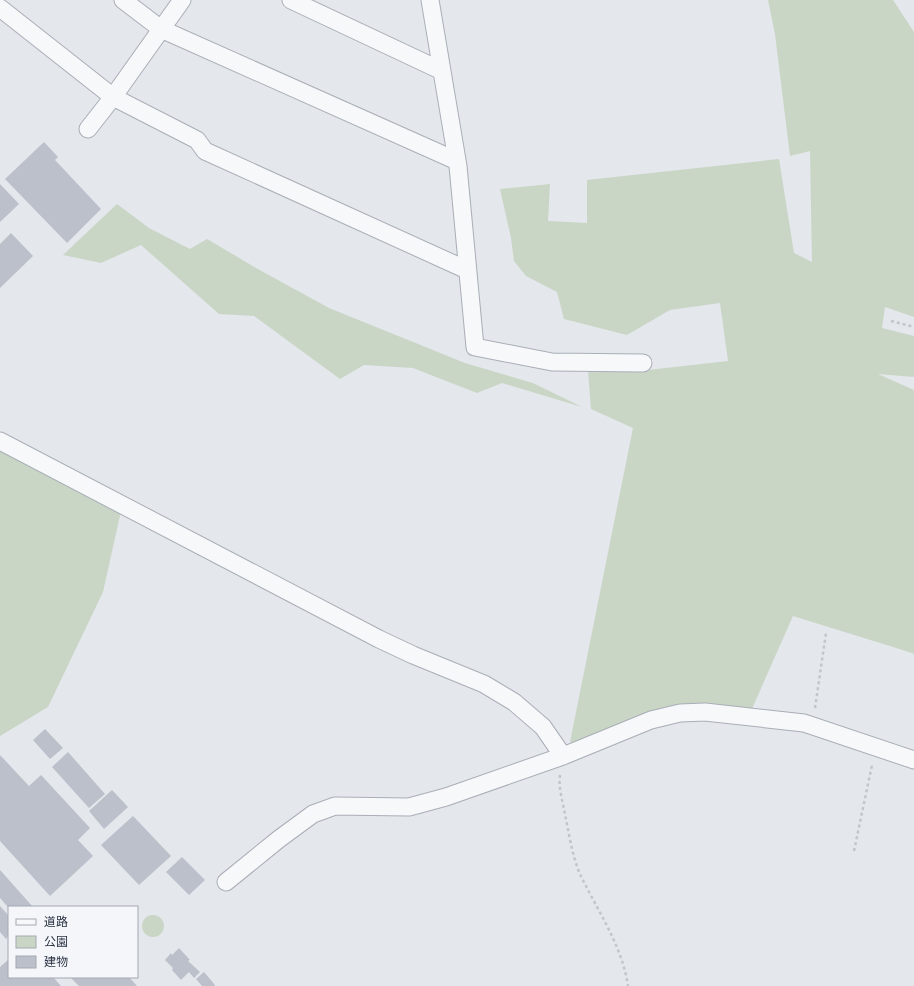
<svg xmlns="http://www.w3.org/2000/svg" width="914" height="986" viewBox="0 0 914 986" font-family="Mulish,'Noto Sans JP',sans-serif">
<rect width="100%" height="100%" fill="#e4e7ec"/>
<path fill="#c9d6c5" d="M 768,0 L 893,0 L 914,32 L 914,317 L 885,307 L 882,328 L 914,336 L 914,377 L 878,374 L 914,390 L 914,654 L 909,652 L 793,616 L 751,711 L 705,707 L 579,743 L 570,742 L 633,428 L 591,409 L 588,371 L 639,371 L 728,361 L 720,303 L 670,310 L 627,335 L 564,319 L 557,292 L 526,276 L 514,261 L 511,238 L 500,189 L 550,184 L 548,221 L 587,223 L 587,180 L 779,159 L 794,253 L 812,262 L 810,151 L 790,156 L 775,34 Z
M 117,204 L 149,228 L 190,249 L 207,239 L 256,268 L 329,308 L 465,363 L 533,383 L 582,407 L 502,383 L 477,393 L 413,368 L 364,365 L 340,379 L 254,316 L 219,314 L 141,245 L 101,263 L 63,255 Z
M 0,444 L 121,511 L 103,592 L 48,707 L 0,736 Z
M142 926a11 11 0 1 1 22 0a11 11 0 1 1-22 0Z"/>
<path fill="#bbc0ca" d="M 44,142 L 58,157 L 55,160 L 101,209 L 67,243 L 5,179 Z
M 0,184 L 19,204 L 0,222 Z
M 11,233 L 33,256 L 0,288 L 0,244 Z
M 45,729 L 63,748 L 50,759 L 33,740 Z
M 68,752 L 105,794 L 89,808 L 52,767 Z
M 0,755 L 29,786 L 41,775 L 90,828 L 78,840 L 93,856 L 50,896 L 0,841 Z
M 112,790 L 128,807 L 104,829 L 89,811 Z
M 133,816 L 171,856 L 139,885 L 101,845 Z
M 182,857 L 205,880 L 189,895 L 166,872 Z
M 0,870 L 33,907 L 8,907 L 0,898 Z
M 0,906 L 9,916 L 9,935 L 6,939 L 0,932 Z
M 179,948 L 190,960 L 188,961 L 200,972 L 194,978 L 189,972 L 181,980 L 172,970 L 173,968 L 165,960 L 171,953 L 172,955 Z
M 9,959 L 9,977 L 53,977 L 61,986 L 0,986 L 0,967 Z
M 204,972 L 215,985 L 214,986 L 202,986 L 196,979 Z
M 70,977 L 129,977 L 137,986 L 79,986 Z"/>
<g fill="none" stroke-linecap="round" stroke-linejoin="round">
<defs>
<path id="street" d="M 123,0 L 161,29 L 457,161
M 291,0 L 442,71
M 430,0 L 458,166 L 475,347 L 552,362 L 643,363
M 0,8 L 113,97 L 197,140 L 205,151 L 467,270
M 88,129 L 113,97 L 182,0
M 0,441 L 379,639 L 413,655 L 484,684 L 514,702 L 543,727 L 563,756
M 226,882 L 279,839 L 313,814 L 335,806 L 409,807 L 446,797 L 563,756 L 651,720 L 680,713 L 705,712 L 804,723 L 914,760"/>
</defs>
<use href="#street" stroke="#a9aeb7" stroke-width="19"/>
<path stroke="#c2c5cb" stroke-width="2.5" stroke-dasharray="3 3" stroke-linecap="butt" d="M 891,321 L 914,327
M 815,708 L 826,633
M 560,775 C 558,787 563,803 565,814 C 569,834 572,855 580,874 C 597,910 622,945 628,986
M 854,851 L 872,765"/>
<use href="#street" stroke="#f7f8fa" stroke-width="17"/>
</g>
<rect x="8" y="906" width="130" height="72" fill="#f4f6f9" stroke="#a4a8b1"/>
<rect x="16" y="919" width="20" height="6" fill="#f7f8fa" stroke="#a4a8b1"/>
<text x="44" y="926" font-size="12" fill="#2b3445">道路</text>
<rect x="16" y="936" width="20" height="12" fill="#c9d6c5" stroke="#a4a8b1"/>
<text x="44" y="946" font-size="12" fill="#2b3445">公園</text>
<rect x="16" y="956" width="20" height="12" fill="#bbc0ca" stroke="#a4a8b1"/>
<text x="44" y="966" font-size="12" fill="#2b3445">建物</text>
</svg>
